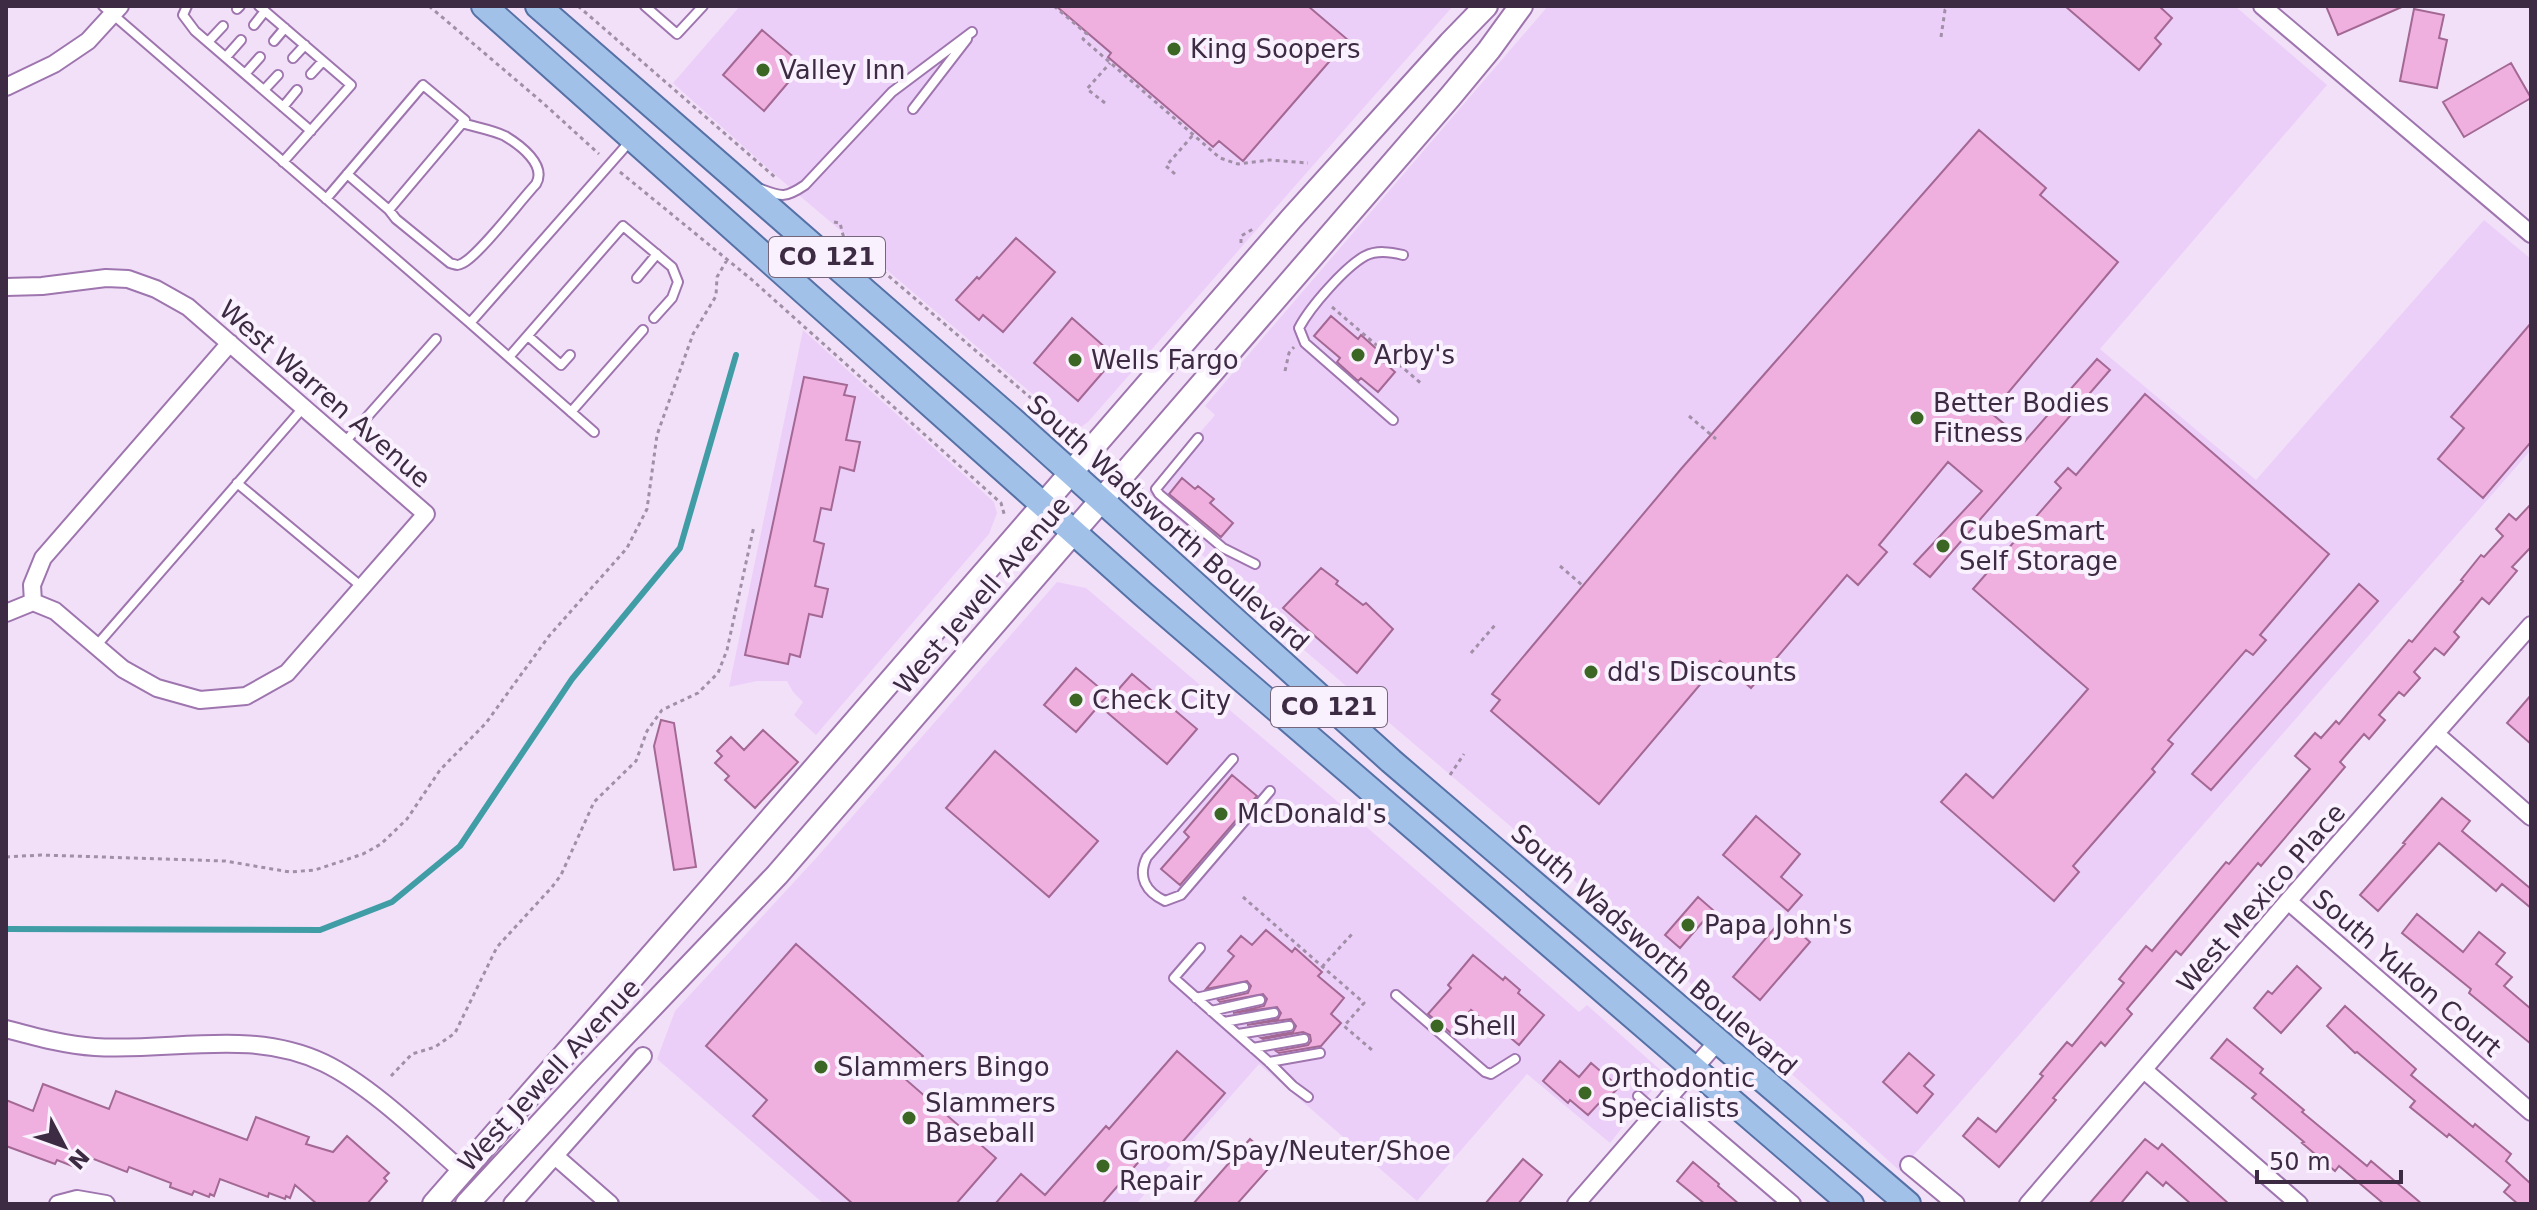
<svg xmlns="http://www.w3.org/2000/svg" width="2537" height="1210" viewBox="0 0 2537 1210" font-family="'DejaVu Sans',sans-serif">
<rect width="100%" height="100%" fill="#f2e0f9"/>
<path fill="#eccff8" d="M 740,6 L 1453,6 L 1088,422 L 1081,427 L 1063,420 L 773,173 L 673,83 Z
M 1548,6 L 2235,6 L 2327,85 L 2100,349 L 2256,480 L 2484,220 L 2531,259 L 2531,450 L 1900,1171 L 1611,912 L 1250,604 L 1254,599 L 1140,502 L 1215,415 L 1205,406 L 1242,362 Z
M 803,330 L 994,502 L 997,513 L 989,534 L 816,735 L 794,715 L 803,702 L 793,692 L 787,681 L 757,681 L 729,687 Z
M 1057,582 L 1086,588 L 1331,796 L 1579,1012 L 1587,1005 L 1665,1074 L 1610,1143 L 1527,1074 L 1417,1201 L 1259,1064 L 1136,1204 L 824,1204 L 657,1059 L 675,1011 L 817,857 Z"/>
<g fill="none" stroke-linecap="round" stroke-linejoin="round">
<path stroke="#409da6" stroke-width="6" d="M 6,929 L 320,930 L 392,902 L 460,846 L 572,679 L 680,548 L 736,355"/>
</g>
<path fill="#f0b0df" stroke="#a36894" stroke-width="2" d="M 1056,6 L 1308,6 L 1348,40 L 1243,161 L 1219,141 L 1213,147 L 1108,57 L 1111,53 Z
M 2065,6 L 2159,6 L 2172,18 L 2155,38 L 2161,44 L 2139,70 Z
M 2326,6 L 2404,6 L 2338,35 Z
M 2414,9 L 2444,15 L 2439,38 L 2447,40 L 2437,88 L 2400,81 Z
M 762,30 L 803,65 L 764,111 L 723,75 Z
M 2511,63 L 2531,98 L 2464,137 L 2443,102 Z
M 1979,130 L 2046,188 L 2040,195 L 2118,262 L 1991,413 L 2025,441 L 2097,359 L 2110,370 L 1930,577 L 1914,564 L 1982,491 L 1948,462 L 1879,545 L 1887,552 L 1858,585 L 1847,575 L 1751,688 L 1720,661 L 1599,804 L 1491,711 L 1500,700 L 1492,694 L 1681,469 Z
M 1016,238 L 1055,272 L 1003,332 L 983,315 L 979,320 L 956,300 L 977,277 L 979,279 Z
M 1331,316 L 1358,339 L 1361,335 L 1381,353 L 1378,357 L 1395,372 L 1378,392 L 1361,378 L 1358,381 L 1337,362 L 1340,358 L 1314,336 Z
M 1072,318 L 1116,357 L 1078,401 L 1034,363 Z
M 2531,323 L 2531,442 L 2483,498 L 2438,459 L 2464,428 L 2451,417 Z
M 804,377 L 847,385 L 844,395 L 855,397 L 846,440 L 860,442 L 854,471 L 840,467 L 831,510 L 821,508 L 814,541 L 824,544 L 815,586 L 828,589 L 822,617 L 809,614 L 800,657 L 790,654 L 788,664 L 745,655 Z
M 2145,394 L 2329,554 L 2260,635 L 2266,640 L 2253,655 L 2246,650 L 2168,740 L 2173,744 L 2152,769 L 2155,772 L 2073,866 L 2079,872 L 2054,901 L 1941,802 L 1966,774 L 1993,798 L 2088,689 L 1973,589 L 2061,488 L 2055,482 L 2068,468 L 2076,475 Z
M 1182,478 L 1195,489 L 1198,486 L 1214,499 L 1210,503 L 1233,523 L 1221,537 L 1169,494 Z
M 2531,504 L 2531,547 L 2512,567 L 2517,571 L 2489,604 L 2482,598 L 2454,632 L 2459,637 L 2444,655 L 2435,648 L 2414,672 L 2420,678 L 2404,696 L 2399,692 L 2379,715 L 2385,720 L 2369,739 L 2364,734 L 2340,762 L 2345,767 L 2261,866 L 2258,863 L 2181,955 L 2176,951 L 2127,1009 L 2132,1014 L 2105,1046 L 2101,1042 L 2053,1098 L 2056,1100 L 1999,1167 L 1963,1136 L 1978,1118 L 1996,1132 L 2043,1076 L 2040,1074 L 2067,1042 L 2072,1046 L 2124,983 L 2119,979 L 2146,946 L 2152,951 L 2226,862 L 2229,864 L 2310,769 L 2295,756 L 2315,733 L 2321,738 L 2336,721 L 2339,724 L 2409,640 L 2412,642 L 2463,581 L 2461,580 L 2481,555 L 2484,557 L 2503,536 L 2496,529 L 2509,514 L 2516,520 Z
M 1321,568 L 1338,581 L 1336,584 L 1363,605 L 1366,603 L 1393,629 L 1357,673 L 1283,608 Z
M 2359,584 L 2378,601 L 2211,790 L 2192,774 Z
M 1076,668 L 1108,695 L 1076,732 L 1044,705 Z
M 1132,674 L 1197,729 L 1167,764 L 1102,708 Z
M 2531,695 L 2531,744 L 2507,723 Z
M 661,720 L 674,723 L 696,867 L 674,870 L 654,746 Z
M 763,730 L 798,762 L 755,808 L 725,780 L 729,776 L 715,763 L 722,756 L 717,751 L 731,737 L 744,750 Z
M 995,751 L 1098,841 L 1049,897 L 946,808 Z
M 1232,775 L 1257,796 L 1180,885 L 1161,869 L 1189,837 L 1184,832 Z
M 2442,798 L 2470,821 L 2462,831 L 2531,889 L 2531,908 L 2502,884 L 2496,891 L 2439,843 L 2378,911 L 2360,895 L 2405,844 L 2403,843 Z
M 1756,816 L 1800,854 L 1781,877 L 1802,895 L 1788,911 L 1723,855 Z
M 1698,897 L 1713,910 L 1680,948 L 1665,935 Z
M 2417,914 L 2463,952 L 2479,932 L 2505,953 L 2496,964 L 2512,977 L 2504,986 L 2531,1009 L 2531,1044 L 2469,993 L 2471,989 L 2402,933 Z
M 1783,918 L 1810,942 L 1760,1000 L 1733,977 Z
M 1266,930 L 1292,952 L 1295,948 L 1322,972 L 1318,976 L 1344,998 L 1331,1014 L 1341,1023 L 1321,1046 L 1279,1053 L 1276,1051 L 1308,1045 L 1311,1041 L 1310,1035 L 1303,1032 L 1263,1039 L 1261,1038 L 1293,1032 L 1296,1026 L 1291,1019 L 1247,1025 L 1278,1019 L 1281,1013 L 1277,1007 L 1233,1013 L 1264,1006 L 1267,999 L 1263,994 L 1220,1002 L 1218,1000 L 1248,993 L 1251,986 L 1247,981 L 1206,989 L 1234,956 L 1228,951 L 1241,936 L 1252,945 Z
M 796,944 L 923,1056 L 904,1078 L 996,1158 L 956,1204 L 853,1204 L 753,1116 L 767,1100 L 706,1046 Z
M 1473,955 L 1503,980 L 1505,977 L 1520,990 L 1518,993 L 1544,1015 L 1519,1045 L 1492,1022 L 1489,1025 L 1471,1010 L 1451,1033 L 1428,1014 L 1451,988 L 1448,985 Z
M 2297,966 L 2321,988 L 2281,1033 L 2254,1008 L 2268,991 L 2272,994 Z
M 2345,1006 L 2416,1069 L 2411,1075 L 2473,1127 L 2475,1124 L 2511,1154 L 2506,1161 L 2531,1184 L 2531,1204 L 2518,1204 L 2504,1192 L 2510,1185 L 2449,1134 L 2447,1137 L 2410,1107 L 2415,1101 L 2357,1052 L 2355,1053 L 2327,1026 Z
M 2227,1039 L 2263,1069 L 2260,1073 L 2304,1110 L 2302,1112 L 2367,1166 L 2371,1161 L 2422,1204 L 2384,1204 L 2339,1166 L 2335,1171 L 2302,1143 L 2304,1142 L 2252,1098 L 2256,1094 L 2211,1058 Z
M 1177,1051 L 1225,1093 L 1171,1155 L 1156,1142 L 1102,1204 L 995,1204 L 1021,1174 L 1045,1195 L 1106,1126 L 1109,1129 Z
M 1909,1053 L 1934,1075 L 1924,1086 L 1933,1094 L 1917,1113 L 1883,1082 Z
M 1560,1061 L 1579,1077 L 1591,1063 L 1619,1087 L 1604,1103 L 1601,1101 L 1588,1115 L 1570,1100 L 1568,1103 L 1543,1081 Z
M 43,1084 L 109,1109 L 116,1091 L 247,1140 L 256,1117 L 309,1137 L 306,1144 L 333,1152 L 347,1136 L 389,1173 L 384,1178 L 387,1181 L 367,1204 L 317,1204 L 295,1185 L 290,1198 L 286,1196 L 285,1199 L 269,1193 L 268,1197 L 220,1179 L 214,1196 L 210,1194 L 209,1197 L 194,1191 L 192,1195 L 170,1187 L 171,1183 L 129,1167 L 127,1172 L 81,1154 L 77,1165 L 73,1163 L 72,1166 L 57,1160 L 55,1164 L 6,1146 L 6,1100 L 33,1111 Z
M 1250,1139 L 1275,1161 L 1237,1204 L 1193,1204 Z
M 2145,1139 L 2158,1149 L 2162,1144 L 2229,1204 L 2191,1204 L 2166,1182 L 2163,1186 L 2147,1172 L 2122,1202 L 2125,1204 L 2089,1204 Z
M 1523,1159 L 1542,1175 L 1518,1204 L 1485,1204 Z
M 1693,1162 L 1719,1184 L 1718,1186 L 1739,1204 L 1705,1204 L 1677,1181 Z"/>
<g fill="none" stroke-linecap="round" stroke-linejoin="round">
<defs>
<path id="lane" d="M 103,6 L 470,323 L 632,139
M 187,6 L 183,15 L 195,31 L 311,131
M 259,6 L 351,85 L 283,162
M 645,6 L 677,34 L 703,6
M 237,9 L 240,6
M 254,25 L 265,11
M 274,41 L 285,28
M 208,42 L 223,26
M 226,57 L 241,40
M 293,58 L 305,45
M 245,74 L 260,57
M 311,74 L 323,61
M 264,90 L 278,75
M 283,107 L 297,90
M 913,109 L 967,39
M 761,189 C 782,197 786,198 805,185 L 892,92 L 972,32
M 326,199 L 423,85 L 465,120 L 389,210 L 347,174
M 389,210 L 396,219 L 450,263 C 457,265 457,266 463,263 C 480,254 520,201 536,184 C 547,165 520,145 505,136 C 493,130 475,127 462,123
M 637,278 L 657,254
M 470,323 L 594,432
M 528,336 L 561,365 L 570,355
M 509,357 L 623,226 L 672,267 L 678,282 L 672,298 L 654,318
M 571,412 L 643,330
M 1393,420 L 1305,343 L 1299,328 C 1310,307 1345,267 1365,256 C 1377,250 1390,252 1403,255
M 1198,438 L 1156,489 L 1159,494 L 1223,548 L 1255,564
M 344,443 L 436,339
M 237,483 L 362,587
M 96,646 L 303,408
M 1233,759 L 1147,857 C 1137,877 1146,892 1165,901 L 1181,895 L 1270,791
M 1200,948 L 1174,978 L 1269,1062 L 1293,1086 L 1308,1097
M 1396,995 L 1485,1072 L 1491,1074 L 1515,1059
M 1196,998 L 1244,987
M 1211,1011 L 1260,1000
M 1224,1022 L 1274,1013
M 1238,1034 L 1289,1026
M 1253,1048 L 1304,1039
M 1269,1062 L 1320,1053
M 1638,1096 L 1656,1112"/>
<path id="street" d="M 2262,6 L 2531,234
M 6,87 L 54,64 L 88,41 L 120,6
M 6,287 L 42,286 L 106,278 L 128,279 L 156,289 L 188,307 L 426,514 L 287,673 L 246,696 L 200,700 L 157,688 L 123,669 L 55,611 L 33,602 L 6,613
M 33,602 L 32,585 L 43,558 L 230,343
M 2436,734 L 2531,817
M 2288,901 L 2531,1112
M 6,1029 C 36,1037 65,1045 95,1047 C 172,1052 251,1028 324,1063 C 370,1085 423,1137 462,1171
M 2144,1070 L 2299,1204
M 1668,1098 L 1792,1204
M 555,1156 L 610,1204
M 1909,1165 L 1956,1204
M 58,1204 L 77,1199 L 106,1204
M 512,1204 L 643,1056
M 1576,1204 L 1718,1041
M 2028,1204 L 2288,901 L 2531,625"/>
<path id="secondary" d="M 434,1204 L 709,890 L 1291,219 L 1450,43 L 1486,6
M 467,1204 L 588,1073 L 777,875 L 1450,97 L 1489,50 L 1521,6"/>
<path id="primary" d="M 484,6 L 1143,594 L 1851,1204
M 538,6 L 1016,423 L 1391,761 L 1908,1204"/>
</defs>
<use href="#lane" stroke="#9e75ae" stroke-width="12"/>
<use href="#street" stroke="#9e75ae" stroke-width="20"/>
<use href="#secondary" stroke="#9e75ae" stroke-width="26"/>
<use href="#primary" stroke="#5671a6" stroke-width="28"/>
<path stroke="#a18fa8" stroke-width="3" stroke-dasharray="4 4" stroke-linecap="butt" d="M 429,6 L 543,103 L 599,154
M 578,6 L 776,178
M 1054,6 L 1087,34 L 1083,39 L 1220,158 L 1238,164 L 1270,160 L 1308,163
M 1941,37 L 1945,10 L 1948,6
M 1105,103 L 1087,89 L 1110,63
M 620,172 L 751,279 L 1001,503 L 1005,517
M 1175,174 L 1166,166 L 1193,135
M 834,222 L 840,223 L 843,235 L 849,242 L 1067,429
M 1241,243 L 1241,236 L 1253,229
M 1332,307 L 1423,385
M 1285,371 L 1289,353 L 1294,347
M 1689,416 L 1716,439
M 1063,434 L 1067,429 L 1077,432
M 1142,487 L 1139,495 L 1143,507
M 1560,566 L 1582,585
M 1471,653 L 1495,625
M 1450,775 L 1464,754
M 6,857 L 41,855 L 225,861 L 290,872 L 315,870 L 363,854 L 381,844 L 407,819 L 440,770 L 486,723 L 549,636 L 627,548 L 647,509 L 657,435 L 693,334 L 716,296 L 717,277 L 727,260
M 1243,897 L 1364,1003 L 1344,1026 L 1372,1050
M 1322,967 L 1352,934
M 391,1076 L 412,1054 L 435,1047 L 455,1033 L 497,947 L 552,887 L 561,875 L 594,802 L 636,761 L 647,731 L 662,710 L 698,693 L 718,673 L 727,650 L 754,526"/>
<use href="#lane" stroke="#fff" stroke-width="8"/>
<use href="#street" stroke="#fff" stroke-width="16"/>
<use href="#secondary" stroke="#fff" stroke-width="22"/>
<use href="#primary" stroke="#a2c1e9" stroke-width="24"/>
</g>
<g fill="#3b6624" stroke="#faf1fe" stroke-width="3">
<circle cx="1174" cy="49" r="8"/>
<circle cx="763" cy="70" r="8"/>
<circle cx="1358" cy="355" r="8"/>
<circle cx="1075" cy="360" r="8"/>
<circle cx="1917" cy="418" r="8"/>
<circle cx="1943" cy="546" r="8"/>
<circle cx="1591" cy="672" r="8"/>
<circle cx="1076" cy="700" r="8"/>
<circle cx="1221" cy="814" r="8"/>
<circle cx="1688" cy="925" r="8"/>
<circle cx="1437" cy="1026" r="8"/>
<circle cx="821" cy="1067" r="8"/>
<circle cx="1585" cy="1093" r="8"/>
<circle cx="909" cy="1118" r="8"/>
<circle cx="1103" cy="1166" r="8"/>
</g>
<g text-anchor="middle" dominant-baseline="central" stroke-width="8" stroke-linejoin="round" paint-order="stroke">
<g fill="#faf1fe" stroke="#76667b" stroke-width="2">
<rect x="769" y="237" width="116" height="40" rx="6"/>
<rect x="1271" y="687" width="116" height="40" rx="6"/>
</g>
<g font-size="24" font-weight="bold" fill="#3d2b43">
<text x="827" y="257">CO 121</text>
<text x="1329" y="707">CO 121</text>
</g>
<g font-size="26" fill="#3d2b43" stroke="#faf1fe" text-anchor="start">
<text x="1190" y="49">King Soopers</text>
<text x="779" y="70">Valley Inn</text>
<text x="1374" y="355">Arby's</text>
<text x="1091" y="360">Wells Fargo</text>
<text x="1933" y="403">Better Bodies<tspan x="1933" dy="30">Fitness</tspan></text>
<text x="1959" y="531">CubeSmart<tspan x="1959" dy="30">Self Storage</tspan></text>
<text x="1607" y="672">dd's Discounts</text>
<text x="1092" y="700">Check City</text>
<text x="1237" y="814">McDonald's</text>
<text x="1704" y="925">Papa John's</text>
<text x="1453" y="1026">Shell</text>
<text x="837" y="1067">Slammers Bingo</text>
<text x="1601" y="1078">Orthodontic<tspan x="1601" dy="30">Specialists</tspan></text>
<text x="925" y="1103">Slammers<tspan x="925" dy="30">Baseball</tspan></text>
<text x="1119" y="1151">Groom/Spay/Neuter/Shoe<tspan x="1119" dy="30">Repair</tspan></text>
</g>
<g font-size="26" fill="#3d2b43" stroke="#faf1fe">
<text transform="translate(325 394) rotate(41)">West Warren Avenue</text>
<text transform="translate(1168 523) rotate(42)">South Wadsworth Boulevard</text>
<text transform="translate(982 595) rotate(-49)">West Jewell Avenue</text>
<text transform="translate(2261 898) rotate(-49)">West Mexico Place</text>
<text transform="translate(1654 950) rotate(41)">South Wadsworth Boulevard</text>
<text transform="translate(2407 973) rotate(41)">South Yukon Court</text>
<text transform="translate(549 1075) rotate(-47)">West Jewell Avenue</text>
</g>
</g>
<rect width="2537" height="1210" fill="none" stroke="#3d2b43" stroke-width="16"/>
<g transform="translate(64 1146) rotate(131)" stroke="#faf1fe" stroke-width="6" paint-order="stroke">
<path d="M0-6L14 30L0 20L-14 30Z" fill="#3d2b43"/>
<text y="-12" font-size="22" font-weight="bold" text-anchor="middle" fill="#3d2b43">N</text>
</g>
<path d="M2257 1170v12h144v-12" fill="none" stroke="#3d2b43" stroke-width="4"/>
<text x="2269" y="1170" font-size="24" fill="#3d2b43" stroke="#faf1fe" stroke-width="6" paint-order="stroke">50 m</text>
</svg>
